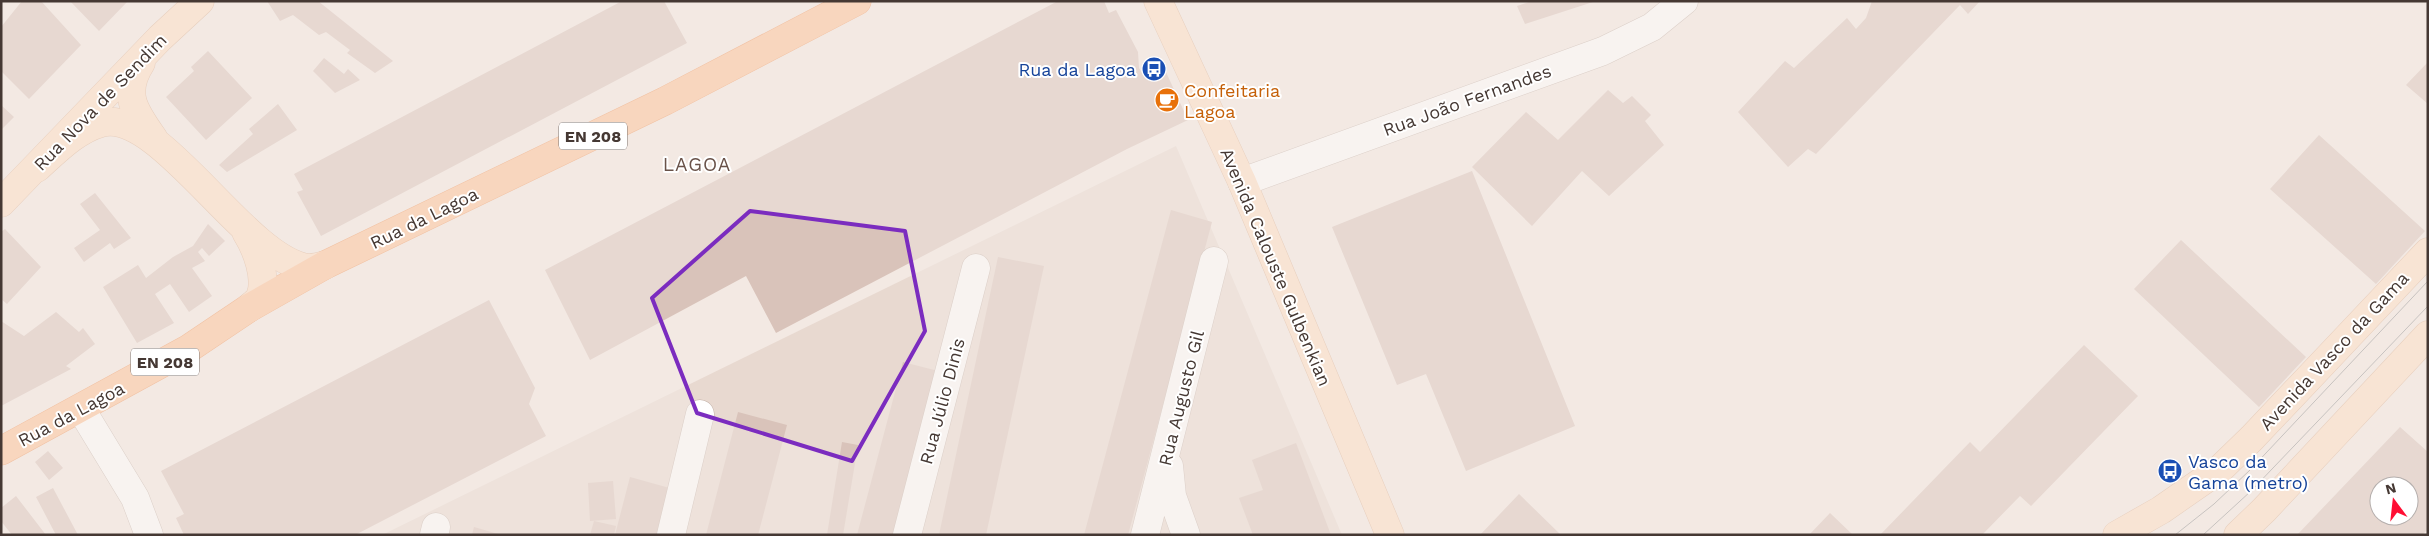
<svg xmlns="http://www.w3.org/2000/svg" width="2429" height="536" viewBox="0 0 2429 536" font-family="'Work Sans',sans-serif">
<rect width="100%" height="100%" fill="#f3e9e3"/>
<path fill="#e8d9d0" d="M 1176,146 L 1342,535 L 382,535 Z"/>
<path fill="#d9c3ba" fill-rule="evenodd" d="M 22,1 L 41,1 L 81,45 L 29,99 L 1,71 L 1,27 Z
M 70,1 L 128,1 L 99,31 Z
M 267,1 L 318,1 L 393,61 L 375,73 L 347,53 L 350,50 L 326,32 L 319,35 L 293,15 L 280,21 Z
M 622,1 L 664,1 L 687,43 L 321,236 L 297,192 L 303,190 L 294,174 Z
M 1058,1 L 1104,1 L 1109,13 L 1116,10 L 1138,52 L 1139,68 L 1146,79 L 1165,70 L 1188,120 L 1127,149 L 776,333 L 746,276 L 590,360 L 545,270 Z
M 1532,1 L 1593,1 L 1593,2 L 1525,24 L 1517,6 Z
M 1872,1 L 1980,1 L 1968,14 L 1960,5 L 1816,154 L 1808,149 L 1788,167 L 1738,112 L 1785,61 L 1794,68 L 1847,18 L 1856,29 L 1866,18 Z
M 208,51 L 252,98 L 206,140 L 166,97 L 194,71 L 191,67 Z
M 324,58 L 344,74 L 348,69 L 360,80 L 335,93 L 313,71 Z
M 2428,62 L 2428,104 L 2406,85 Z
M 1608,90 L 1623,103 L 1632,96 L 1651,115 L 1645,121 L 1664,145 L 1609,196 L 1582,171 L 1532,226 L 1472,167 L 1526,112 L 1558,140 Z
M 278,104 L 297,130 L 227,172 L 219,165 L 253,134 L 249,129 Z
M 1,105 L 14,117 L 1,130 Z
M 2319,135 L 2425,231 L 2376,284 L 2270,189 Z
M 1472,171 L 1575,426 L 1466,471 L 1426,374 L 1397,385 L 1332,227 Z
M 95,193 L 131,238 L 114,249 L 110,243 L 84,262 L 74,248 L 100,230 L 80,204 Z
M 1171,210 L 1212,222 L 1128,535 L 1084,535 Z
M 208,224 L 225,241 L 209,256 L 202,248 L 198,252 L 205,261 L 192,268 L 212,296 L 189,312 L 170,284 L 155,294 L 174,323 L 137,343 L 103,287 L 138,265 L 146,278 L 173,257 L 193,246 Z
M 5,229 L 41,267 L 7,304 L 1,299 L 1,232 Z
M 2181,240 L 2306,357 L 2259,407 L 2134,289 Z
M 998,257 L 1044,266 L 986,535 L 939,535 Z
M 489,300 L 535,388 L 529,404 L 546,436 L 355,535 L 184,535 L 176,518 L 184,514 L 161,471 Z
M 56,312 L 79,332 L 83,328 L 95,344 L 66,366 L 71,369 L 1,406 L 1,321 L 24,336 Z
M 2084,345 L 2138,396 L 2031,506 L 2020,496 L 1982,535 L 1880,535 L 1970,442 L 1980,452 Z
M 903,362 L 938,371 L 895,535 L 857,535 Z
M 738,412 L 787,425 L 758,535 L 706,535 Z
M 2400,427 L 2428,452 L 2428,529 L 2422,535 L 2297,535 ZM 2379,486 L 2409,486 L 2409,516 L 2379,516 Z
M 842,442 L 858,445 L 843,535 L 827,535 Z
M 1296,443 L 1331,535 L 1253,535 L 1239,498 L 1263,490 L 1252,460 Z
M 48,451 L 63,468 L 49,480 L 35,462 Z
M 630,477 L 673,489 L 661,535 L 615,535 Z
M 613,481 L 616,519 L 590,521 L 588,483 Z
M 53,488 L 78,535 L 56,535 L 36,497 Z
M 1519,494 L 1561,535 L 1480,535 Z
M 16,496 L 46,535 L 12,535 L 1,521 L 1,508 Z
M 1830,513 L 1853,535 L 1809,535 Z
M 594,521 L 616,526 L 614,535 L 590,535 Z
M 474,527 L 498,534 L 498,535 L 472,535 Z"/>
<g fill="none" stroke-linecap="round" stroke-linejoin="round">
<defs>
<path id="minor" d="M 1242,182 L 1603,51 L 1652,27 L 1684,1
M 81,409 L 135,498 L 149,535
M 1169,466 L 1172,496 L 1186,535
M 434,535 L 436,527
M 671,535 L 700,414
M 907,535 L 976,268
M 1145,535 L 1214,261"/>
<path id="secondary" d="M 1158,1 L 1242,182 L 1390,535
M 141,63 C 121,94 135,112 154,139
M 37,168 C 56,151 76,130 101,123 C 158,107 241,252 303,267 C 310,269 318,267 325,265
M 1,203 L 160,38 L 200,1
M 246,232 C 256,248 268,278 260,297 C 258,301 252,305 249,308
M 2117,535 L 2161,510 L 2220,469 L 2252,438 L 2428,252
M 2238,535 L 2264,510 L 2428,335"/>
<path id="primary" d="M 1,451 L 188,349 L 249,308 L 325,265 L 665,101 L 857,1"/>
</defs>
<use href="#minor" stroke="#c2b1a8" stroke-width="29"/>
<use href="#secondary" stroke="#dab090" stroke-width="29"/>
<use href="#primary" stroke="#ef9255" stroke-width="29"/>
<use href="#minor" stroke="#fff" stroke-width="28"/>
<use href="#secondary" stroke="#ffddc1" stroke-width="28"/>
<use href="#primary" stroke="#ffbe90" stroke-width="28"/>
<path stroke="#949494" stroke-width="1" d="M 2175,535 L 2214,504 L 2250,470 L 2428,281
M 2203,535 L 2251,491 L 2428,306"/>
</g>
<path d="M0 0H2429V536H0ZM 750,211 L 905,231 L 925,331 L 852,461 L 697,413 L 652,298 Z" fill="#f3e9e3" fill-opacity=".55" fill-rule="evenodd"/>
<path fill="none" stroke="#7b2cbf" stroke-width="4" stroke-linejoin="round" d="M 750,211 L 905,231 L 925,331 L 852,461 L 697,413 L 652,298 Z"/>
<defs>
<symbol id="bus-disc" viewBox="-11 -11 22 22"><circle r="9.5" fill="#1a4fb4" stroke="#fff"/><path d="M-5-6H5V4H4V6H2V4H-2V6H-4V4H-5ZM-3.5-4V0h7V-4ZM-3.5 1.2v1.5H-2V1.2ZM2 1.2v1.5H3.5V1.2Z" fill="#fff"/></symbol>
<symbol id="cafe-disc" viewBox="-11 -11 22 22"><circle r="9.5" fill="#e8710a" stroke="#fff"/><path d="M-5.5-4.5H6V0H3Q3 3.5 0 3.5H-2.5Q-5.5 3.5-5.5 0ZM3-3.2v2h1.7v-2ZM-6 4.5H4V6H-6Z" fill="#fff"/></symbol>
</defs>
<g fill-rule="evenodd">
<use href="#bus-disc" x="1140" y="55" width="28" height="28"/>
<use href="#cafe-disc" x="1153" y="86" width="28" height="28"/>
<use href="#bus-disc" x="2156" y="457" width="28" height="28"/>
</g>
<g text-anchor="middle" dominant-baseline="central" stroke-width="4" stroke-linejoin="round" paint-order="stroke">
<g fill="#fff" stroke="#7d7470" stroke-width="1">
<rect x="559" y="122.5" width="68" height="27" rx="4"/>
<rect x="131" y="348.5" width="68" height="27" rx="4"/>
</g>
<g font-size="16" font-weight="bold" fill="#453833">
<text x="593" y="136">EN 208</text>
<text x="165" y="362">EN 208</text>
</g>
<g font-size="18" fill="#164399" stroke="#fff" text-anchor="end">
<text x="1136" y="69">Rua da Lagoa</text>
<text x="2188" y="461" text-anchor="start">Vasco da<tspan x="2188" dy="21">Gama (metro)</tspan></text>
</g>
<g font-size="18" fill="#c56008" stroke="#fff" text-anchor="start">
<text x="1184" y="90">Confeitaria<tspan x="1184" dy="21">Lagoa</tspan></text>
</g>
<g font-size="18" fill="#453833" stroke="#fff">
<text transform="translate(1467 100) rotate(-20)">Rua João Fernandes</text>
<text transform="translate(100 102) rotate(-46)">Rua Nova de Sendim</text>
<text transform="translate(424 218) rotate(-26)">Rua da Lagoa</text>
<text transform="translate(1276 267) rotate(67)">Avenida Calouste Gulbenkian</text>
<text transform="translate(2334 351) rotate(-47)">Avenida Vasco da Gama</text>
<text transform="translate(1181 398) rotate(-76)">Rua Augusto Gil</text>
<text transform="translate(942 401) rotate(-75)">Rua Júlio Dinis</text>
<text transform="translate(71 414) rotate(-28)">Rua da Lagoa</text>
</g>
<g font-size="19" letter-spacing="1" fill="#695249" stroke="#fff">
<text x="697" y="164">LAGOA</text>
</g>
</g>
<rect width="2429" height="536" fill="none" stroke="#453833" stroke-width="5"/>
<g transform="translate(2394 501) rotate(345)"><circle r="24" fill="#ffffff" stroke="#b5afad"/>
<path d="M0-4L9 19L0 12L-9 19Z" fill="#ff0e33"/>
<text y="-8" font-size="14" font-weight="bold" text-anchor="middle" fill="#453833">N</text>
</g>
</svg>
